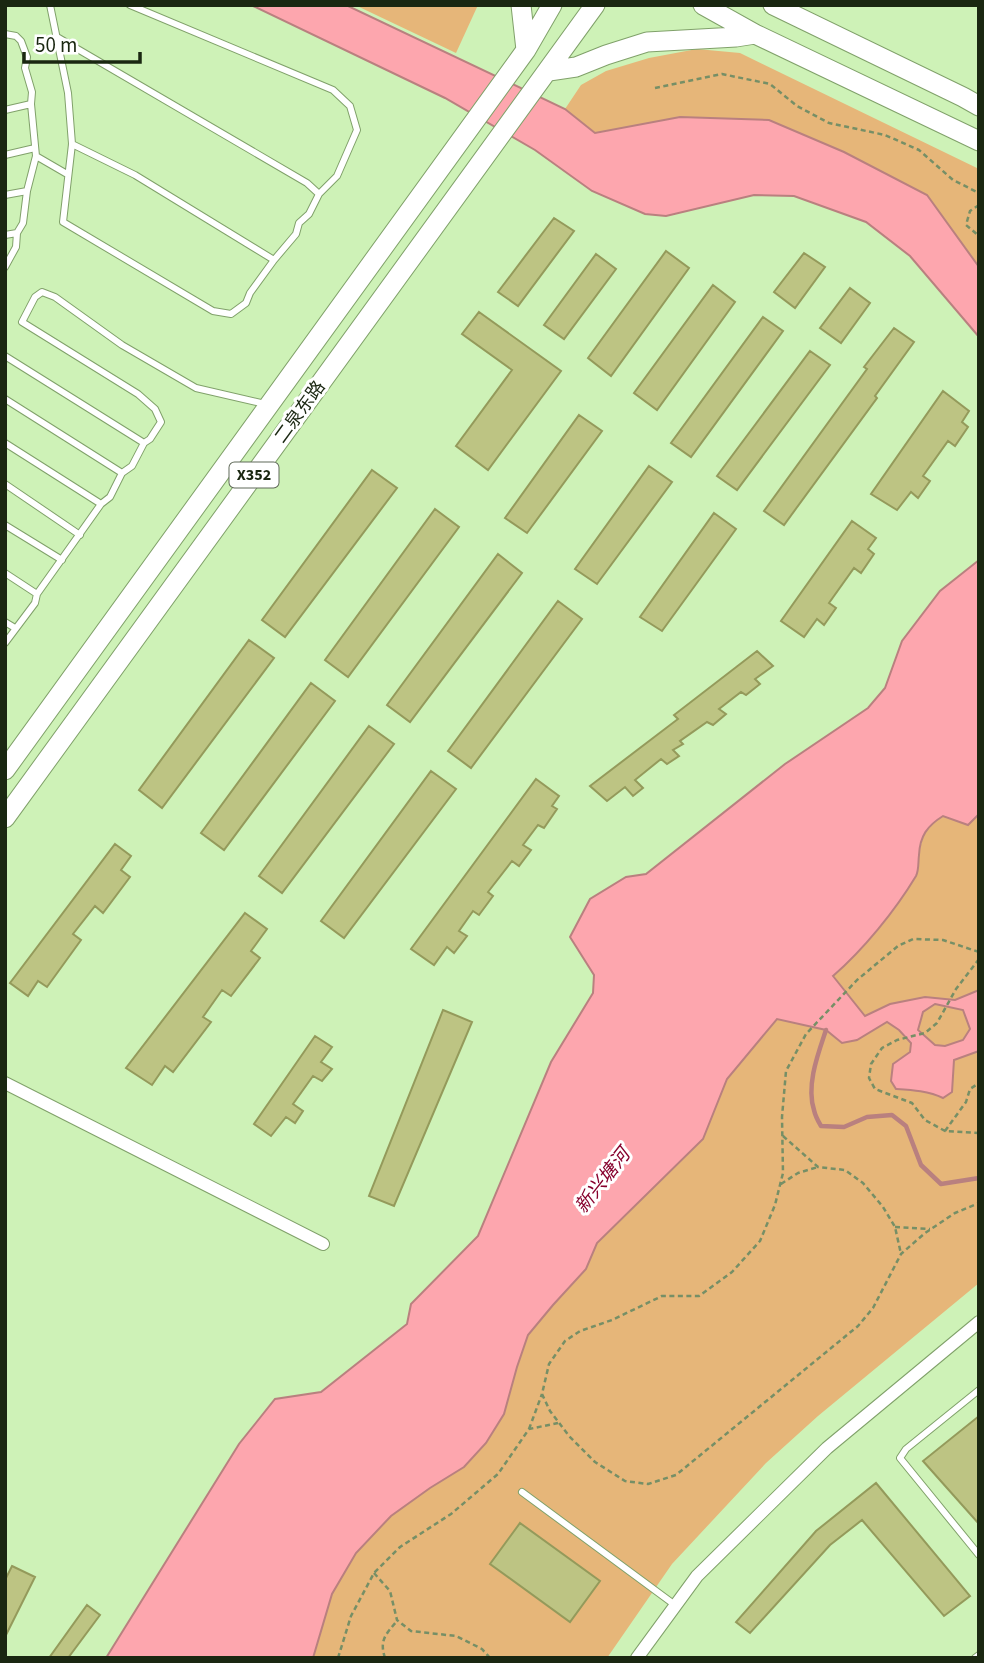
<svg xmlns="http://www.w3.org/2000/svg" width="984" height="1663" viewBox="0 0 984 1663" font-family="'Source Sans 3','Noto Sans SC',sans-serif">
<rect width="100%" height="100%" fill="#cef2b7"/>
<path fill="#e6b679" d="M 355,5 L 478,5 L 456,53 Z
M 697,49 L 740,53 L 979,169 L 979,267 L 926,195 L 680,117 L 595,133 L 565,109 L 581,85 L 606,71 L 649,58 Z
M 979,794 L 979,1283 L 818,1416 L 766,1463 L 672,1564 L 607,1658 L 313,1658 L 332,1594 L 356,1553 L 391,1516 L 430,1488 L 464,1467 L 517,1367 L 528,1335 L 553,1305 L 585,1269 L 597,1243 L 703,1139 L 727,1079 L 919,852 L 924,834 L 930,824 Z"/>
<path fill="#fda6ae" stroke="#b9807f" stroke-width="2" fill-rule="evenodd" d="M 251,5 L 346,5 L 565,109 L 595,133 L 680,117 L 769,120 L 844,152 L 927,195 L 979,267 L 979,337 L 910,256 L 866,222 L 794,196 L 754,195 L 666,216 L 645,214 L 592,191 L 535,150 L 445,98 Z
M 979,560 L 979,814 L 968,825 L 943,816 C 927,826 920,836 919,855 C 918,863 919,870 916,876 C 895,911 863,950 833,976 L 865,1016 L 890,1004 L 925,997 L 955,1000 L 979,990 L 979,1051 L 954,1060 L 952,1092 L 943,1098 C 929,1091 912,1090 896,1089 L 891,1081 L 893,1064 L 910,1052 L 911,1043 L 899,1030 L 887,1022 L 857,1040 L 842,1043 L 826,1030 L 777,1019 L 727,1079 L 703,1139 L 597,1243 L 586,1269 L 553,1305 L 528,1335 L 517,1367 L 504,1414 L 486,1443 L 464,1467 L 430,1488 L 391,1516 L 356,1553 L 332,1594 L 313,1658 L 106,1658 L 239,1444 L 275,1399 L 321,1392 L 407,1324 L 411,1304 L 478,1236 L 551,1062 L 593,993 L 594,975 L 570,937 L 590,899 L 626,877 L 646,874 L 785,764 L 868,708 L 885,688 L 902,641 L 940,591 ZM 935,1004 L 963,1010 L 970,1029 L 963,1040 L 945,1046 L 935,1045 L 918,1030 L 923,1012 Z"/>
<g fill="none" stroke-linecap="round" stroke-linejoin="round">
<path stroke="#b9807f" stroke-width="4.5" d="M 826,1030 C 818,1054 806,1085 814,1110 C 815,1115 818,1121 821,1126 L 844,1127 L 867,1117 L 892,1115 L 906,1126 L 921,1165 L 941,1184 L 979,1178"/>
</g>
<path fill="#bdc483" stroke="#949a5b" stroke-width="2" d="M 554,218 L 574,231 L 518,306 L 498,292 Z
M 666,251 L 689,268 L 611,376 L 588,358 Z
M 804,253 L 825,267 L 795,308 L 774,292 Z
M 596,254 L 616,269 L 564,339 L 544,325 Z
M 713,285 L 735,302 L 657,410 L 634,393 Z
M 850,288 L 870,303 L 841,343 L 820,328 Z
M 479,312 L 561,371 L 488,470 L 456,446 L 512,370 L 462,334 Z
M 763,317 L 783,331 L 691,457 L 671,443 Z
M 894,328 L 914,342 L 875,396 L 877,398 L 784,525 L 764,511 L 867,369 L 864,367 Z
M 810,351 L 830,365 L 737,490 L 717,476 Z
M 943,391 L 969,411 L 962,422 L 968,427 L 955,446 L 948,441 L 923,476 L 930,481 L 918,498 L 911,492 L 897,510 L 871,494 Z
M 579,415 L 602,431 L 527,533 L 505,518 Z
M 649,466 L 672,482 L 597,584 L 575,569 Z
M 372,470 L 397,488 L 285,637 L 262,620 Z
M 435,509 L 459,527 L 348,677 L 325,660 Z
M 714,513 L 736,529 L 662,631 L 640,617 Z
M 852,521 L 876,538 L 868,549 L 874,554 L 861,573 L 854,568 L 829,603 L 836,608 L 824,625 L 817,619 L 804,637 L 781,621 Z
M 498,554 L 522,573 L 410,722 L 387,705 Z
M 558,601 L 582,619 L 471,768 L 448,751 Z
M 249,640 L 274,658 L 162,808 L 139,790 Z
M 757,651 L 773,666 L 755,679 L 760,684 L 746,695 L 741,692 L 719,709 L 726,714 L 713,725 L 707,722 L 680,741 L 683,744 L 673,750 L 679,756 L 667,764 L 661,759 L 635,780 L 643,788 L 633,796 L 625,787 L 607,801 L 590,786 L 678,719 L 674,715 Z
M 311,683 L 335,701 L 224,850 L 201,833 Z
M 369,726 L 394,744 L 282,893 L 259,876 Z
M 431,771 L 456,789 L 344,938 L 321,921 Z
M 536,779 L 559,796 L 552,806 L 557,809 L 544,828 L 538,825 L 523,845 L 531,850 L 519,866 L 512,861 L 488,892 L 493,896 L 479,915 L 473,911 L 459,931 L 467,936 L 454,953 L 447,947 L 434,965 L 411,949 Z
M 115,844 L 131,856 L 121,870 L 130,877 L 103,913 L 95,906 L 73,934 L 81,940 L 47,987 L 38,981 L 28,996 L 10,983 Z
M 245,913 L 267,929 L 251,951 L 260,958 L 231,996 L 222,990 L 203,1017 L 211,1022 L 173,1072 L 165,1066 L 152,1085 L 126,1068 Z
M 443,1010 L 472,1022 L 394,1206 L 369,1196 Z
M 315,1036 L 332,1047 L 321,1062 L 332,1069 L 322,1081 L 313,1076 L 293,1104 L 303,1111 L 295,1123 L 286,1117 L 271,1136 L 254,1124 Z
M 979,1416 L 979,1524 L 923,1461 Z
M 876,1483 L 970,1596 L 944,1616 L 862,1520 L 830,1545 L 750,1633 L 736,1622 L 816,1531 Z
M 520,1523 L 600,1581 L 570,1622 L 490,1564 Z
M 12,1566 L 35,1577 L 5,1637 L 5,1580 Z
M 87,1605 L 100,1615 L 68,1658 L 49,1658 Z"/>
<g fill="none" stroke-linecap="round" stroke-linejoin="round">
<defs>
<path id="service" d="M 50,5 L 68,93 L 72,144 L 63,222 L 213,311 L 231,314 L 246,303 L 250,293 L 274,260 L 296,234 L 299,223 L 309,214 L 319,194 L 337,176 L 357,130 L 350,106 L 333,90 L 130,5
M 5,34 L 16,36 L 21,41 L 27,57 L 25,68 L 32,92 L 31,104 L 36,156 L 27,191 L 23,223 L 17,233 L 16,247 L 5,267
M 57,37 L 307,183 L 319,194
M 5,110 L 31,104
M 72,144 L 135,175 L 274,260
M 5,155 L 35,148
M 36,156 L 67,174
M 5,195 L 27,191
M 5,235 L 17,233
M 5,356 L 144,443
M 5,399 L 122,473
M 5,443 L 101,504
M 5,484 L 80,535
M 5,525 L 62,560
M 5,573 L 37,594
M 5,622 L 15,628
M 5,643 L 35,603 L 37,594 L 101,504 L 110,497 L 122,473 L 132,466 L 144,443 L 150,439 L 161,422 L 155,409 L 138,394 L 22,322 L 35,297 L 42,292 L 55,297 L 122,345 L 196,388 L 265,404
M 979,1390 L 906,1449 L 900,1458 L 979,1555
M 522,1492 L 675,1605
M 975,1658 L 979,1655"/>
<path id="minor" d="M 5,1083 L 323,1244
M 637,1658 L 697,1576 L 827,1448 L 979,1322"/>
<path id="primary" d="M 521,5 L 526,50
M 703,5 L 755,34 L 979,141
M 773,5 L 963,97 L 979,106
M 549,71 L 576,67 L 606,55 L 647,42 L 736,37 L 755,34
M 5,770 L 526,50 L 552,5
M 5,818 L 595,5"/>
</defs>
<use href="#service" stroke="#80a16a" stroke-width="8"/>
<use href="#minor" stroke="#80a16a" stroke-width="14"/>
<use href="#primary" stroke="#80a16a" stroke-width="21"/>
<path stroke="#768f66" stroke-width="2.5" stroke-dasharray="5 3.5" stroke-linecap="butt" d="M 655,88 L 722,74 L 770,84 L 797,106 L 829,123 L 885,135 L 919,150 L 953,180 L 979,193
M 979,205 L 970,211 L 966,225 L 979,236
M 979,952 L 943,940 L 913,939 L 898,946 L 857,980 L 806,1034 L 786,1071 L 782,1117 L 783,1173 L 775,1205 L 760,1241 L 732,1272 L 699,1296 L 662,1296 L 612,1320 L 580,1331 L 565,1341 L 549,1364 L 542,1394 L 550,1411 L 569,1436 L 595,1462 L 625,1481 L 648,1484 L 676,1475 L 858,1326 L 873,1308 L 901,1254 L 925,1233 L 955,1213 L 979,1203
M 979,959 L 956,989 L 937,1023 L 925,1033 L 897,1040 L 882,1048 L 871,1064 L 869,1078 L 875,1089 L 912,1103 L 925,1120 L 945,1131 L 979,1133
M 945,1131 L 966,1102 L 970,1089 L 976,1085 L 979,1086
M 783,1136 L 818,1167 L 845,1170 L 863,1183 L 883,1207 L 895,1227 L 901,1254
M 979,1164 L 979,1171
M 781,1184 L 798,1173 L 818,1167
M 895,1227 L 930,1229
M 529,1429 L 542,1394
M 374,1573 L 390,1591 L 397,1620 L 411,1631 L 456,1636 L 482,1649 L 490,1658
M 338,1658 L 351,1616 L 374,1573 L 400,1547 L 451,1514 L 498,1474 L 529,1429 L 558,1423
M 385,1658 C 379,1640 386,1634 397,1621"/>
<use href="#service" stroke="#fff" stroke-width="6"/>
<use href="#minor" stroke="#fff" stroke-width="12"/>
<use href="#primary" stroke="#fff" stroke-width="19"/>
</g>
<g text-anchor="middle" dominant-baseline="central" stroke-width="6" stroke-linejoin="round" paint-order="stroke">
<rect fill="#fff" stroke="#5f6858" stroke-width="2" x="229.5" y="462.5" width="49" height="25" rx="5"/>
<g font-size="16" font-weight="bold" fill="#1a2711">
<text x="254" y="475">X352</text>
</g>
<g font-size="18" fill="#1a2711" stroke="#fff">
<text transform="translate(300 412) rotate(-54)">二泉东路</text>
</g>
<g font-size="19" font-style="italic" fill="#87002d" stroke="#fff">
<text transform="translate(603 1181) rotate(-52)">新兴塘河</text>
</g>
</g>
<rect width="984" height="1663" fill="none" stroke="#1a2711" stroke-width="14"/>
<path d="M24 52v10h116v-10" fill="none" stroke="#1a2711" stroke-width="3.5"/>
<text x="35" y="52" font-size="21" fill="#1a2711" stroke="#ffffff" stroke-width="5" paint-order="stroke">50 m</text>
</svg>
